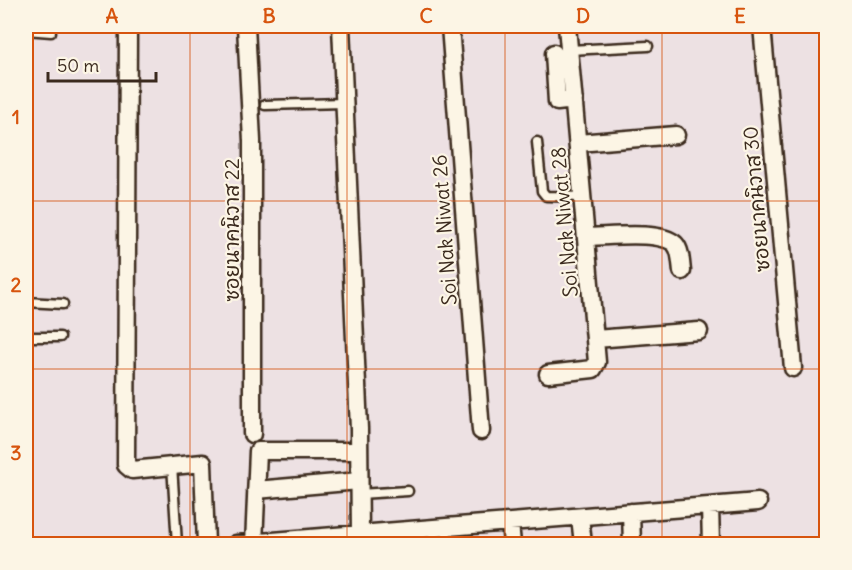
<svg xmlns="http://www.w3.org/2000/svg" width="852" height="570" viewBox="0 0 852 570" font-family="Delius,'Playpen Sans Thai',sans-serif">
<rect width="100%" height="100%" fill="#ede1e3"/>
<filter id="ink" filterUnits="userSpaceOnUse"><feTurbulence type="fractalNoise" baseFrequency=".0167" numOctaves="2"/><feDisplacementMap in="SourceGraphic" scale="12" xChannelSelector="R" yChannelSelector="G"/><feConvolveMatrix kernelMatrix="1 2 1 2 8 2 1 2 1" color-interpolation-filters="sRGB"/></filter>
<g filter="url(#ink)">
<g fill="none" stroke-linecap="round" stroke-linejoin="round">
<defs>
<path id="lane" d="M 26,30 L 51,32
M 569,50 L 648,46
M 265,105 L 344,103
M 537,142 L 542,191 L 546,196 L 583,197
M 26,302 L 63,304
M 26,337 L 60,337
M 172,465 L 177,544
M 359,494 L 408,491"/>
<path id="street" d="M 128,26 L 126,465 L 132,470 L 203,463 L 206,544
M 246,26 L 252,141 L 252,434
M 341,26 L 359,429 L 360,534
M 450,26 L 481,431
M 762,26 L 793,368
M 554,53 L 557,102 L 574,100
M 578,143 L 676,135
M 586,237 C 607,237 660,230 675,244 C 681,250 681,264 682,271
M 595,339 L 699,331
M 548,374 L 593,369 L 597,362 L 567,26
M 256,490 L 359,481
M 710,506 L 711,544
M 631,512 L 632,544
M 580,517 L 583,544
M 510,523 L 512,544
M 236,544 L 758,502
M 254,544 L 258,451 L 359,451"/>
</defs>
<use href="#lane" stroke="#3b2a1e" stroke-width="13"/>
<use href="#street" stroke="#3b2a1e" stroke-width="21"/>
<use href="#lane" stroke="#fcf5e5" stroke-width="8"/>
<use href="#street" stroke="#fcf5e5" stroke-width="16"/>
</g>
</g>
<path fill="none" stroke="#d7540e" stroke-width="1.5" stroke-opacity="0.55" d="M 190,26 L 190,544M 347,26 L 347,544M 505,26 L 505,544M 662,26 L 662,544M 26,201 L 826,201M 26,369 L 826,369"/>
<g text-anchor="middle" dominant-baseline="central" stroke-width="4.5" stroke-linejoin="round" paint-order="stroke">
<g font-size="20" fill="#3b2a1e" stroke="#fcf5e5">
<text transform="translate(756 199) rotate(-95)">ซอยนาคนิวาส 30</text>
<text transform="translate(564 222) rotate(-95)">Soi Nak Niwat 28</text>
<text transform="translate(231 230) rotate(-90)">ซอยนาคนิวาส 22</text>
<text transform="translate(444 230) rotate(-94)">Soi Nak Niwat 26</text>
</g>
</g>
<rect width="852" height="570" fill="none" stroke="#fcf5e5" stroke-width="66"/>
<path d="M48 72v9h108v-9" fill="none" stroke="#3b2a1e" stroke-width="3"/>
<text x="57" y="72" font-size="18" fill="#3b2a1e" stroke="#fcf5e5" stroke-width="4.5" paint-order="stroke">50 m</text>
<rect x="33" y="33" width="786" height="504" fill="none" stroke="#d7540e" stroke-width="2"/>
<g font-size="20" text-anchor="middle" font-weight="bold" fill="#d7540e">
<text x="112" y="23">A</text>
<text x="269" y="23">B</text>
<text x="426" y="23">C</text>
<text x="583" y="23">D</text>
<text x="740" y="23">E</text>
<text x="16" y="124">1</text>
<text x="16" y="292">2</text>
<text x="16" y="460">3</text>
</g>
</svg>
